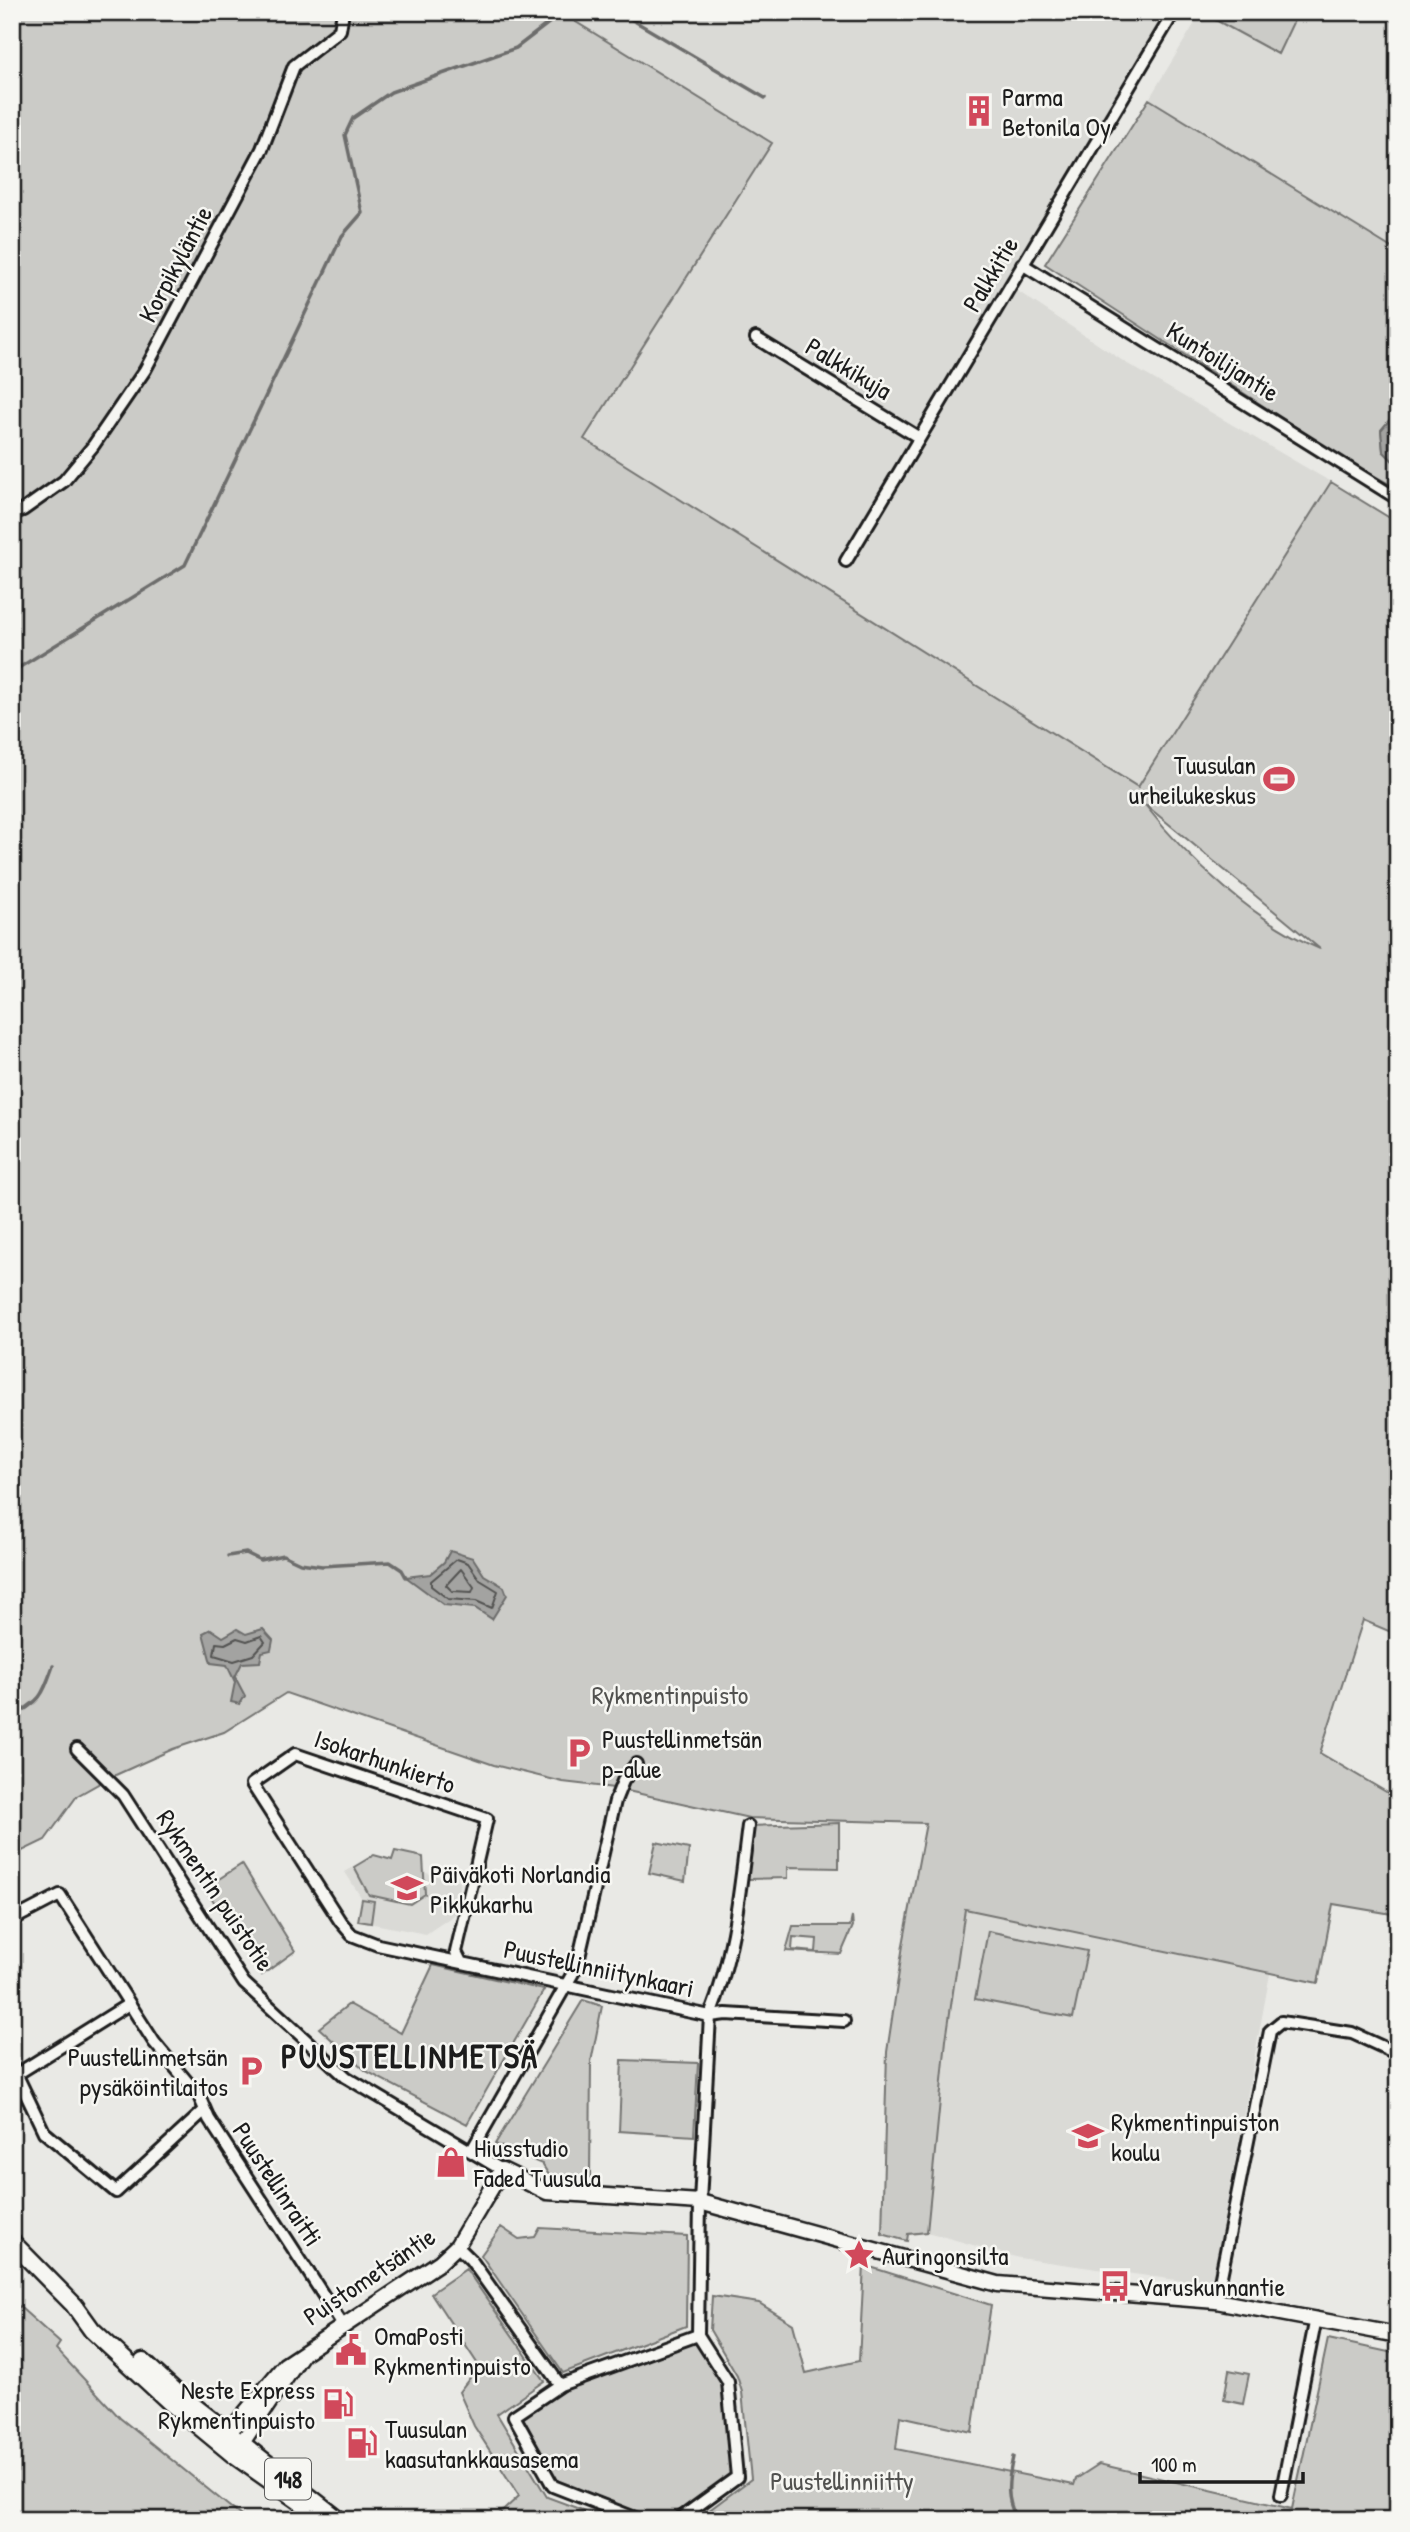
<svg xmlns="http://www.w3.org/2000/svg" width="1410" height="2532" viewBox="0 0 1410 2532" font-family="'Patrick Hand',sans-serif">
<rect width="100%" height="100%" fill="#e9e9e5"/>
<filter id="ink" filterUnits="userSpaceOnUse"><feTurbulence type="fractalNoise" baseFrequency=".0143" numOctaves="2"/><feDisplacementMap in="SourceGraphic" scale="14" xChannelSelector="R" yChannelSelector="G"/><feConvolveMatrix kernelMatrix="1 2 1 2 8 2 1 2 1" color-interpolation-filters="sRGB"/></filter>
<g filter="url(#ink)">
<path fill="#dadad6" d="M 566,12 L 1165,12 L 1007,284 L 1126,363 L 1331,482 L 1138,787 L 584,439 L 772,143 L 568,17 Z
M 1298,12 L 1398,12 L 1398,252 L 1149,99 L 1201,13 L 1277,54 Z
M 374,1855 L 425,1870 L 426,1873 L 460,1881 L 454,1915 L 426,1934 L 358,1921 L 362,1899 L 345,1872 Z
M 965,1909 L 1270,1974 L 1212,2285 L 1019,2258 L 927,2232 L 946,2040 Z"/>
<path fill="#cbcbc7" stroke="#747472" stroke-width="2" fill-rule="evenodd" d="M 12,12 L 566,12 L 568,17 L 772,143 L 584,439 L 1138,787 L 1331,482 L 1398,523 L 1398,1635 L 1363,1620 L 1320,1753 L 1398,1799 L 1398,1915 L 1333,1904 L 1318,1983 L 965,1909 L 946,2040 L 927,2232 L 908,2234 L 907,2241 L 882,2234 L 887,2052 L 903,1945 L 926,1823 L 749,1818 L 614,1788 L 563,1782 L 494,1765 L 286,1693 L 224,1732 L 173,1749 L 109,1778 L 77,1796 L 45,1840 L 12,1856 ZM 1146,806 L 1147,806 L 1320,949 C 1257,923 1188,860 1146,806 Z
M 1201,12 L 1298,12 L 1278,54 Z
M 1149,99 L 1398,252 L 1398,410 L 1381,430 L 1383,451 L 1398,466 L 1398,489 L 1351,463 L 1045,264 Z
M 839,1823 L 839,1868 L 788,1867 L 788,1878 L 748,1879 L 750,1826 Z
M 656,1842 L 689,1849 L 685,1881 L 649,1873 Z
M 395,1851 L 423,1857 L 425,1894 L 410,1904 L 369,1895 L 354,1867 L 374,1855 L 392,1860 Z
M 242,1864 L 295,1951 L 262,1975 L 205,1888 Z
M 362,1899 L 374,1901 L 371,1923 L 358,1921 Z
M 852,1917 L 853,1926 L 841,1954 L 786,1951 L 793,1926 L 850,1926 ZM 793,1937 L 817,1939 L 816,1952 L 792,1950 Z
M 988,1931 L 1087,1951 L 1073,2018 L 975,1999 Z
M 433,1965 L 544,1990 L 467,2124 L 366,2071 L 319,2028 L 349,2004 L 401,2033 Z
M 583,2000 L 602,2006 L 591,2062 L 590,2178 L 549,2175 L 542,2164 L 495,2144 Z
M 622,2060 L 698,2063 L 694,2136 L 619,2131 Z
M 501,2227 L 519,2239 L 535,2237 L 540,2228 L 687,2236 L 686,2326 L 563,2373 L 481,2255 Z
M 864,2265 L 991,2305 L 972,2432 L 900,2416 L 896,2449 L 1074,2485 L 1076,2479 L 1099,2464 L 1292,2509 L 1328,2339 L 1398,2354 L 1398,2520 L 696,2520 L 751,2479 L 742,2392 L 737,2376 L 710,2330 L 712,2296 L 759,2303 L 793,2324 L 806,2373 L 859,2361 Z
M 466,2269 L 544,2381 L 497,2414 L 547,2497 L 609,2520 L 493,2520 L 519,2496 L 474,2426 L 459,2392 L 479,2366 L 431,2293 Z
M 12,2300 L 60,2343 L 56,2349 L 120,2418 L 246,2520 L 12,2520 Z
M 696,2342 L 724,2386 L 733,2473 L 729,2478 L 670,2520 L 653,2520 L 557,2481 L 522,2416 L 563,2389 Z
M 1229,2370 L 1249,2374 L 1243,2404 L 1224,2400 Z"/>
<path fill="#a3a3a1" stroke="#6d6d6c" stroke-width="2" d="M 1398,410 L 1398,466 L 1383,451 L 1381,430 Z
M 450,1551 L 473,1558 L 484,1575 L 504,1587 L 507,1595 L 492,1619 L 475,1608 L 444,1605 L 406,1577 L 430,1574 L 444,1562 Z
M 211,1629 L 223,1637 L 237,1629 L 246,1634 L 263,1629 L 273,1640 L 271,1650 L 262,1652 L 260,1662 L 242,1663 L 235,1677 L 245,1696 L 240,1704 L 231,1702 L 235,1682 L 227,1665 L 211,1663 L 203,1633 Z"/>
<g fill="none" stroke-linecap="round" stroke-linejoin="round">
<path stroke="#525251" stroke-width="2" d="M 457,1559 L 468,1563 L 480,1580 L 498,1591 L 492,1608 L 476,1601 L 448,1599 L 431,1586 L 431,1581 Z
M 461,1569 L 474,1587 L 472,1592 L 452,1591 L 446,1585 Z
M 261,1636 L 265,1642 L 253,1655 L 234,1661 L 214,1655 L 216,1643 L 225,1644 L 237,1638 L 247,1641 Z"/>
<path stroke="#6d6d6c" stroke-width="3.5" d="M 619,12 L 765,98
M 12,672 L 185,565 L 342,236 L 362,213 L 345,135 L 353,118 L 391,92 L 516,48 L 563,12
M 228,1556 L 246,1553 L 260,1560 L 283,1555 L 300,1563 L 322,1566 L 390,1562 L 402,1570 L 406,1577
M 12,1718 C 42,1698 41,1699 53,1666
M 1013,2457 C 1008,2480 1005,2498 1017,2520"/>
<defs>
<path id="street" d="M 1022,264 L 1398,499
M 756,338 L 918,437
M 12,514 L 23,510 L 64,481 L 93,446 L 145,370 L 262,149 L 294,66 L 340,30 L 343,12
M 846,561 L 1174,12
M 77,1749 L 123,1795 L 244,1983 L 346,2077 L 502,2170
M 748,1826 C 740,1889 734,1956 710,2016 L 726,2014 L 844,2021
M 12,1920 L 60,1895 L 154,2042 L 199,2096 L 209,2119 L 342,2324
M 460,1960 L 456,1952 L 487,1819 L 295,1754 L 252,1784 L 340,1921 L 352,1935 L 378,1945 L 710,2016 L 700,2202 L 698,2335 L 560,2385 L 514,2416 L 553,2486 L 640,2520
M 12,2065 L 44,2132 L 116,2192 L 205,2110
M 17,2074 L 129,2004
M 472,2150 L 577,1966 L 615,1801 L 623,1781 L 636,1764
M 457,2246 L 471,2260 L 560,2385
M 1216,2301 L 1270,2031 L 1281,2022 L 1352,2033 L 1398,2054
M 1281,2495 L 1316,2318
M 678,2520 L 737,2477 L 728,2382 L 698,2335"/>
<path id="secondary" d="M 221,2442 L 285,2365 L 440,2262 L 457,2246 L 502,2170 L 547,2192 L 700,2202 L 998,2284 L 1216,2301 L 1398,2335
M 235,2453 L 302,2354"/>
<path id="primary" d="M 12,2242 L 74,2305 L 92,2330 L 171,2403 L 234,2455 L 326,2520
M 143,2362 L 177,2393 L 339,2520"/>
</defs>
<use href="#street" stroke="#1c1c1c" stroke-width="16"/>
<use href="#secondary" stroke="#1c1c1c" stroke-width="19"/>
<use href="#primary" stroke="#1c1c1c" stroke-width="21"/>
<use href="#street" stroke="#f6f6f2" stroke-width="10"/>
<use href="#secondary" stroke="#f6f6f2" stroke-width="14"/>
<use href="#primary" stroke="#f6f6f2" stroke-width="16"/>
</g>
</g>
<defs>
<symbol id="building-bare" viewBox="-9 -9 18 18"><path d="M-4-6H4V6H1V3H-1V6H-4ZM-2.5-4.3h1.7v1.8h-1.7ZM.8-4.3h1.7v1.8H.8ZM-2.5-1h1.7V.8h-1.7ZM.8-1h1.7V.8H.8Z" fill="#d1495b" stroke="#f6f6f2" stroke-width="2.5" paint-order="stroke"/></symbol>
<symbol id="stadium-bare" viewBox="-9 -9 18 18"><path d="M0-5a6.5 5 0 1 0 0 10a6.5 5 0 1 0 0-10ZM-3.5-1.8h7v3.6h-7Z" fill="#d1495b" stroke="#f6f6f2" stroke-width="2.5" paint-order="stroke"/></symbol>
<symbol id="parking-bare" viewBox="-9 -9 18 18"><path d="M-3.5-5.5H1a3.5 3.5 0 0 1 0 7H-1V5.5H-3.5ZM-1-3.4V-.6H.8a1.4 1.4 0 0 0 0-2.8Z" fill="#d1495b" stroke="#f6f6f2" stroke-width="2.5" paint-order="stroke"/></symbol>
<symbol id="school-bare" viewBox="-9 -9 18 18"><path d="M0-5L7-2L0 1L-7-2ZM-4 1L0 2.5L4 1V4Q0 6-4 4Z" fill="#d1495b" stroke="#f6f6f2" stroke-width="2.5" paint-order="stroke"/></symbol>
<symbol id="shop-bare" viewBox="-9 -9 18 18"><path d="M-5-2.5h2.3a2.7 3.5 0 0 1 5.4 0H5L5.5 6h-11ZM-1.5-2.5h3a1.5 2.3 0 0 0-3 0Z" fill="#d1495b" stroke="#f6f6f2" stroke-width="2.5" paint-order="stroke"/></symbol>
<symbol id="sight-bare" viewBox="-9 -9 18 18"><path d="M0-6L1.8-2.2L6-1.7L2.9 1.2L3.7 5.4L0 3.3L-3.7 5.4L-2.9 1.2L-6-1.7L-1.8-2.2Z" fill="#d1495b" stroke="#f6f6f2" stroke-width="2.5" paint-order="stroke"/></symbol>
<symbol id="bus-bare" viewBox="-9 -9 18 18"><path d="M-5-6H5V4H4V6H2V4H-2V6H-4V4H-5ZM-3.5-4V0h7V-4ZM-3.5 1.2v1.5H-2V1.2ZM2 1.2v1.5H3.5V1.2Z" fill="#d1495b" stroke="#f6f6f2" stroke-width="2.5" paint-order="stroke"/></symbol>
<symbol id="civic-bare" viewBox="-9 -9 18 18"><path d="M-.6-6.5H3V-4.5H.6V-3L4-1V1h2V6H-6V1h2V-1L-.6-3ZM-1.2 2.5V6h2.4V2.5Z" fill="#d1495b" stroke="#f6f6f2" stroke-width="2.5" paint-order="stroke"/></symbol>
<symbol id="fuel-bare" viewBox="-9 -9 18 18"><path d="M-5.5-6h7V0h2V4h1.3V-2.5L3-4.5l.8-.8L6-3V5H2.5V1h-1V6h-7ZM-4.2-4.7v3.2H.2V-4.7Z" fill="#d1495b" stroke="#f6f6f2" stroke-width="2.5" paint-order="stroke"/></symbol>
</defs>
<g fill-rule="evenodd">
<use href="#building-bare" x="957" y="89" width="44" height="44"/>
<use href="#stadium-bare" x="1257" y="757" width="44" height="44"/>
<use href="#parking-bare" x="557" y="1731" width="44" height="44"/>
<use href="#school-bare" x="385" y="1866" width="44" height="44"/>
<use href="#parking-bare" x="229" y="2049" width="44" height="44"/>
<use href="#school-bare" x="1066" y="2114" width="44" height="44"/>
<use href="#shop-bare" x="429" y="2140" width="44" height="44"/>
<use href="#sight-bare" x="837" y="2233" width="44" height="44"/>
<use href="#bus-bare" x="1093" y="2264" width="44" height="44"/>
<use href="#civic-bare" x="329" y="2328" width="44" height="44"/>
<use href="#fuel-bare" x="316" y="2382" width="44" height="44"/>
<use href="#fuel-bare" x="340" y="2421" width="44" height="44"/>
</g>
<g text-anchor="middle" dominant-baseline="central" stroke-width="5" stroke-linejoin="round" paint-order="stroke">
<rect fill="#f6f6f2" stroke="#5d5d5c" stroke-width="2" x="265" y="2458.5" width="46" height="41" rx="5"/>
<g font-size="24" font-weight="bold" fill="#1c1c1c">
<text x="288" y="2479">148</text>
</g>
<g font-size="26" fill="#1c1c1c" stroke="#f6f6f2" text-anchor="start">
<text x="1002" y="96">Parma<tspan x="1002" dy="30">Betonila Oy</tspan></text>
<text x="1256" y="764" text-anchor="end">Tuusulan<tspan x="1256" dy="30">urheilukeskus</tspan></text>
<text x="602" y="1738">Puustellinmetsän<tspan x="602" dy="30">p-alue</tspan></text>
<text x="430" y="1873">Päiväkoti Norlandia<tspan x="430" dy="30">Pikkukarhu</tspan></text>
<text x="228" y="2056" text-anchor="end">Puustellinmetsän<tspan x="228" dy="30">pysäköintilaitos</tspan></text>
<text x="1111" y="2121">Rykmentinpuiston<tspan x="1111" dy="30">koulu</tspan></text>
<text x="474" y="2147">Hiusstudio<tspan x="474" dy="30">Faded Tuusula</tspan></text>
<text x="882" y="2255">Auringonsilta</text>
<text x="1138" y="2286">Varuskunnantie</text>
<text x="374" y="2335">OmaPosti<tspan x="374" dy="30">Rykmentinpuisto</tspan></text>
<text x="315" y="2389" text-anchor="end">Neste Express<tspan x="315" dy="30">Rykmentinpuisto</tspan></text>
<text x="385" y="2428">Tuusulan<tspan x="385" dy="30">kaasutankkausasema</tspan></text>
</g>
<g font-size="26" fill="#1c1c1c" stroke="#f6f6f2">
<text transform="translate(175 264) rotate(-62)">Korpikyläntie</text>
<text transform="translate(990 274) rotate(-59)">Palkkitie</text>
<text transform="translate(1223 361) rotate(32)">Kuntoilijantie</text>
<text transform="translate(849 368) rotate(31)">Palkkikuja</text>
<text transform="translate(385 1761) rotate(19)">Isokarhunkierto</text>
<text transform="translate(216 1890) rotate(56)">Rykmentin puistotie</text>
<text transform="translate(599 1968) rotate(12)">Puustellinniitynkaari</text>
<text transform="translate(278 2184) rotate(57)">Puustellinraitti</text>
<text transform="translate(369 2276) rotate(-34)">Puistometsäntie</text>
</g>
<g font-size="26" fill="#51514f" stroke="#f6f6f2">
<text x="670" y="1694">Rykmentinpuisto</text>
<text x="842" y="2480">Puustellinniitty</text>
</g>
<g font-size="33" font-weight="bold" letter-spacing="2" fill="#1c1c1c" stroke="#f6f6f2">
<text x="410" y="2056">PUUSTELLINMETSÄ</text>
</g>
</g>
<rect width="1410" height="2532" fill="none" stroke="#f6f6f2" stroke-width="42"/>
<rect x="21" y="21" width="1368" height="2490" fill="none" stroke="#1c1c1c" stroke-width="2.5" filter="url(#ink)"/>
<path d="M1140 2472v10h163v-10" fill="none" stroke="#1c1c1c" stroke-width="3.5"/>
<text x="1151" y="2472" font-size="21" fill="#1c1c1c" stroke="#f6f6f2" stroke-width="5" paint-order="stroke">100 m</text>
</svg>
